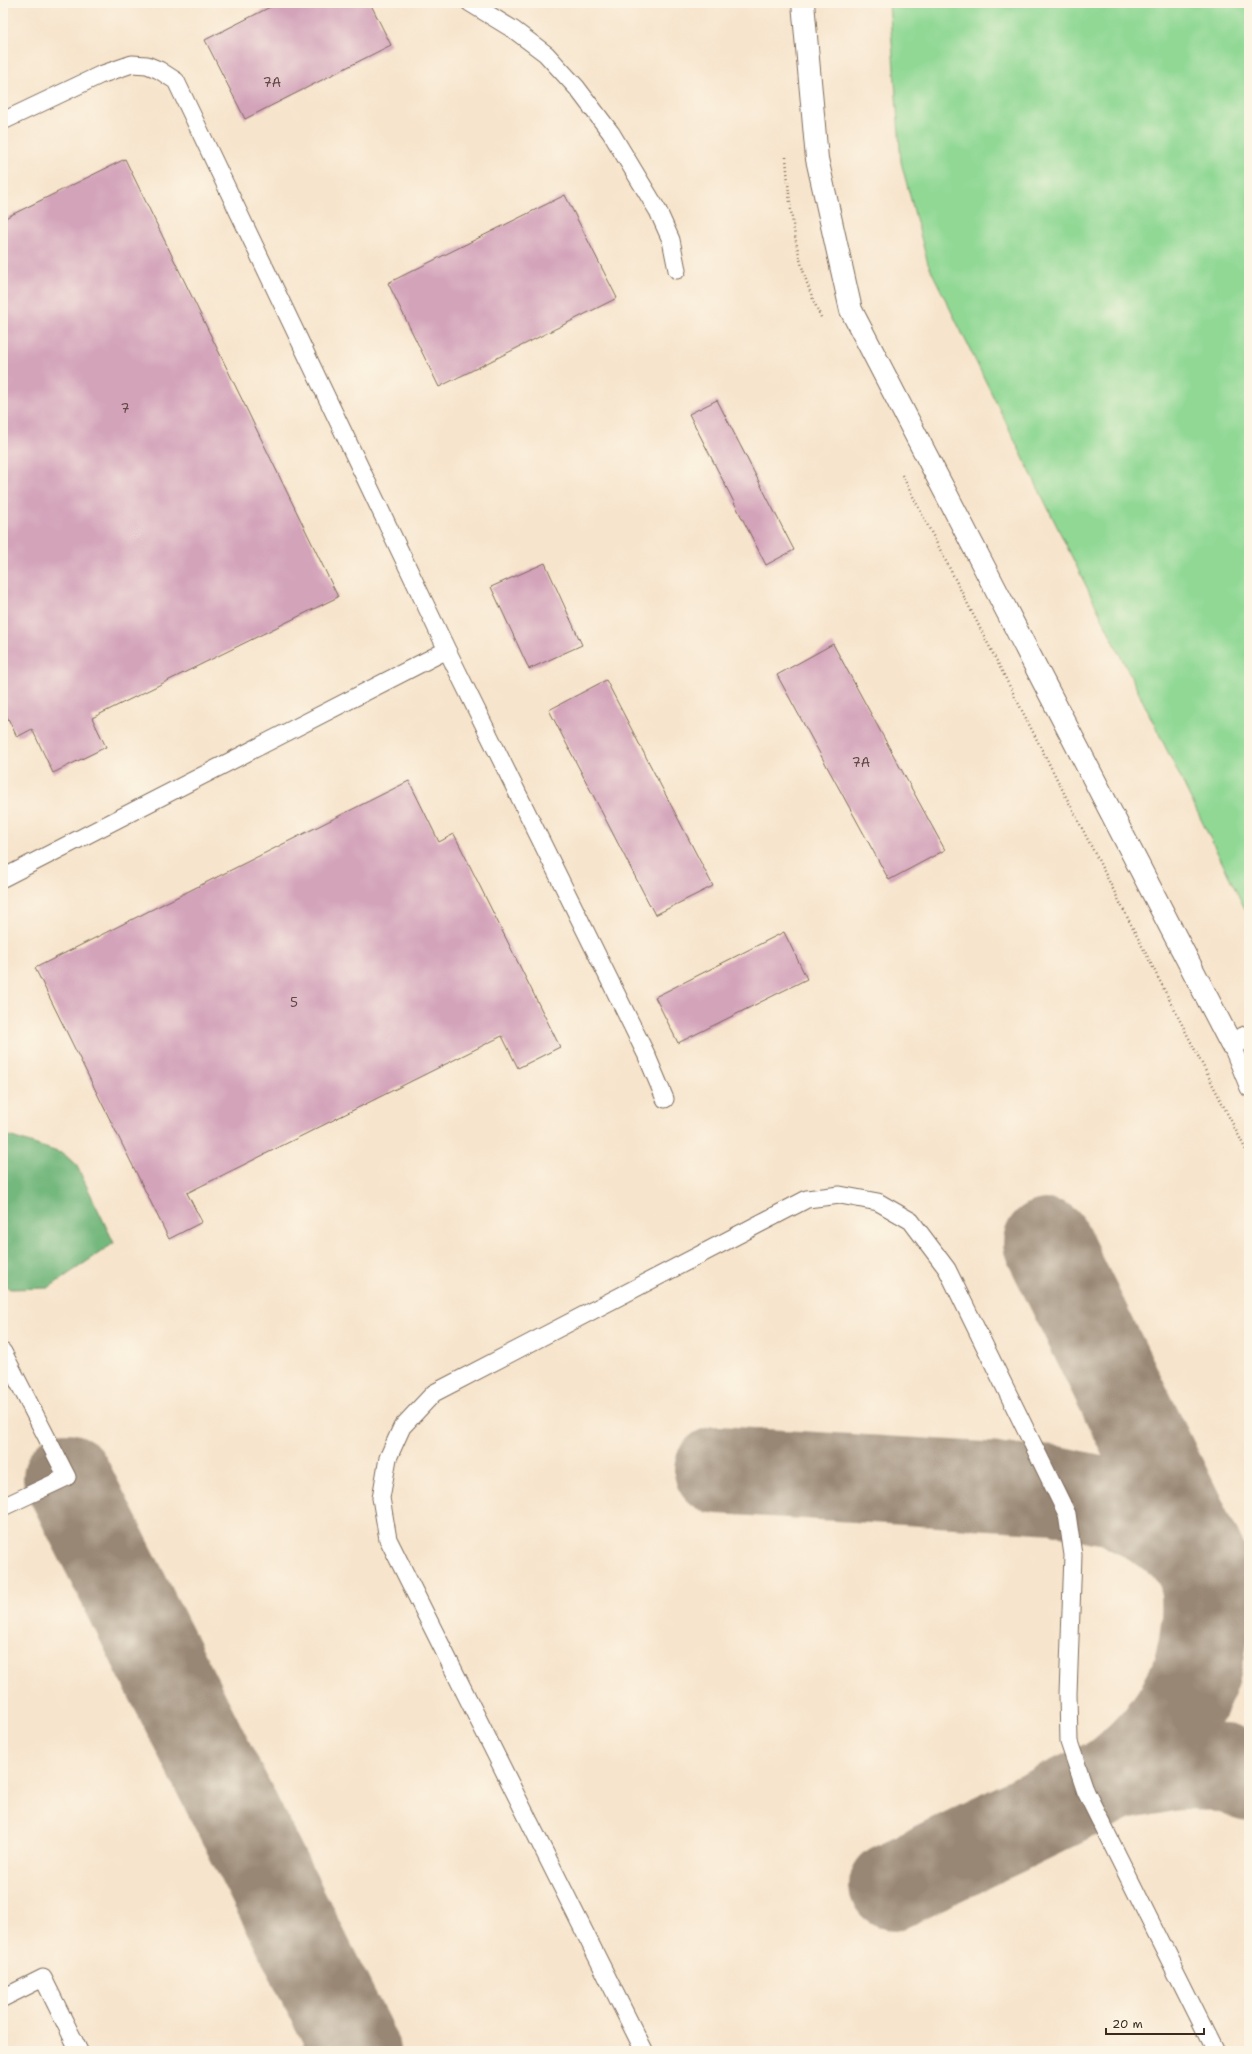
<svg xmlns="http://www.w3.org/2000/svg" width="1252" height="2054" viewBox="0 0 1252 2054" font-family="'Shantell Sans',sans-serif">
<rect width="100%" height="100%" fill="#fcf5e5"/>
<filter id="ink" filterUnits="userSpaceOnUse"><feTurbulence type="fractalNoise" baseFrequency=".025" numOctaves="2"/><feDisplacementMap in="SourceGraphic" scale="8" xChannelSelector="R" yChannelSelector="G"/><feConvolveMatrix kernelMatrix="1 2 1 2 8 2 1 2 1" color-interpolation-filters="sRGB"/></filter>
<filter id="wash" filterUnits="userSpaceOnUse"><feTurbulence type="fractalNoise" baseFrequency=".012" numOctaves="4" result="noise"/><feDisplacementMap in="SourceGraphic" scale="16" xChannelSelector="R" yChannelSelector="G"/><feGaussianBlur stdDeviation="0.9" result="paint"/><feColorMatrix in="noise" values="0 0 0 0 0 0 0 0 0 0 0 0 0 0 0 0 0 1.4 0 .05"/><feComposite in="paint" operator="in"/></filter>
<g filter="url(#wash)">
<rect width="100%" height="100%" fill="#f7e4cc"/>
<path fill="#90d894" stroke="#668159" d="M 889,3 L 1249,3 L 1249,917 L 928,264 L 901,162 Z"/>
<path fill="#74b87e" stroke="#58714e" d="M 3,1134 L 64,1154 L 77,1166 L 114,1243 L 48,1288 L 10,1289 L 3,1284 Z"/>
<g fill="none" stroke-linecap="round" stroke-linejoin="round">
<path stroke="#998775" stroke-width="88" d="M 1047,1243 L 1203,1560
M 718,1470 L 1055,1490 L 1112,1502 L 1153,1522 L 1179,1541 L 1213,1577
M 67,1477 L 356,2051
M 1117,1777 L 1177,1766 L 1224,1767 L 1249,1777
M 893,1886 L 1117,1777 C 1192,1715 1218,1651 1200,1554"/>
</g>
<g id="blocks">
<path fill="#d3a3ba" d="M 278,3 L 370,3 L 391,45 L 245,119 L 205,40 Z
M 125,159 L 338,597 L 92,718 L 106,747 L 53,773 L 32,729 L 17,737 L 3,708 L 3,219 Z
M 565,195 L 617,298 L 439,387 L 388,283 Z
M 717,400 L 794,550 L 766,565 L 689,414 Z
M 545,563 L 582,645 L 529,669 L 491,587 Z
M 833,644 L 945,850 L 889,880 L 777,675 Z
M 606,680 L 713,886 L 655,915 L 549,710 Z
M 409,781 L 439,842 L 454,834 L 560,1047 L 518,1068 L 502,1036 L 187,1193 L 202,1222 L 169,1239 L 35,968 Z
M 784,932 L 807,979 L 678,1043 L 655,997 Z"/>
</g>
</g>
<g filter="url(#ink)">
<use href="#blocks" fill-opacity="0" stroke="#7d6b5b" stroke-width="1"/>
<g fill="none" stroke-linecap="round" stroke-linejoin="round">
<defs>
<path id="service" d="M 470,3 L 514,30 L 546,54 L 577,88 L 611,133 L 658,211 L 671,240 L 677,270
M 3,121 L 100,75 L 132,64 L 147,65 L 159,70 L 176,81 L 447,650 L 646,1054 L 665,1099
M 3,878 L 447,650
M 1231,1044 L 1249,1088
M 3,1352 L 67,1477 L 3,1507
M 3,1998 L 43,1978 L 79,2051
M 644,2051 L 388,1539 L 381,1498 L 388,1458 L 402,1427 L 434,1393 L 807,1199 L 840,1195 L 878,1202 L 911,1221 L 947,1269 L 1067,1514 L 1073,1555 L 1068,1694 L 1069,1742 L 1086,1792 L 1215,2051"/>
<path id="minor" d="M 803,3 L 817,159 L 851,310 L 1231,1044 L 1249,1036"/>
</defs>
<use href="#service" stroke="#7d6b5b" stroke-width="19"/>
<use href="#minor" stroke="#7d6b5b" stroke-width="24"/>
<path stroke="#7d6b5b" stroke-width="2.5" stroke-dasharray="1 3" stroke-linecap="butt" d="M 786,157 C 790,214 796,267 822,319
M 902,475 L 1249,1156"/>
<use href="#service" stroke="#fff" stroke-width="17"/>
<use href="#minor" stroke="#fff" stroke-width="22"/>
</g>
</g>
<g text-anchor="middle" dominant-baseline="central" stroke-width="4" stroke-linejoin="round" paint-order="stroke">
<g font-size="13" fill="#614845">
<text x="272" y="82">7А</text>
<text x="125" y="408">7</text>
<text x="861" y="762">7А</text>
<text x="294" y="1002">5</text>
</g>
</g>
<rect width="1252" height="2054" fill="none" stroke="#fcf5e5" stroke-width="16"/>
<path d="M1106 2028v6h98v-6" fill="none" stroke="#3b2a1e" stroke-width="2"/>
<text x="1112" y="2028" font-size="12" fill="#3b2a1e" stroke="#fcf5e5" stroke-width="3" paint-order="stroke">20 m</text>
</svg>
